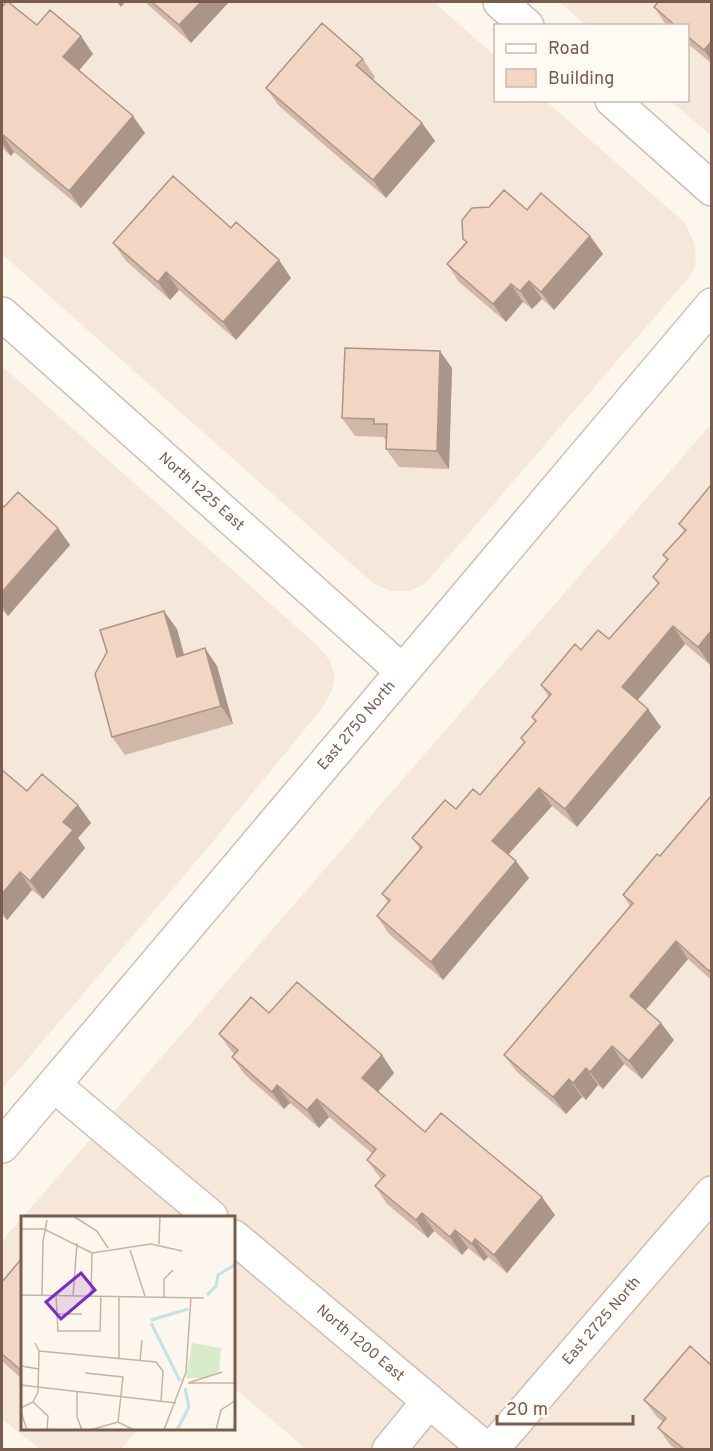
<svg xmlns="http://www.w3.org/2000/svg" width="713" height="1451" viewBox="0 0 713 1451" font-family="Overpass,sans-serif">
<rect width="100%" height="100%" fill="#fdf6ec"/>
<path fill="#f5e8da" d="M 2,2 L 434,2 L 495,56 L 496,100 L 546,101 L 685,223 L 694,243 L 696,258 L 694,269 L 685,282 L 425,584 L 409,591 L 391,591 L 374,584 L 2,254 Z
M 559,2 L 711,2 L 711,136 L 671,101 L 688,100 L 688,26 L 586,25 Z
M 2,366 L 318,646 L 330,661 L 335,677 L 332,690 L 324,706 L 200,857 L 2,1089 Z
M 711,424 L 711,1449 L 306,1449 L 234,1388 L 234,1217 L 22,1217 L 22,1428 L 139,1429 L 121,1449 L 40,1449 L 2,1419 L 2,1241 Z"/>
<g fill="none" stroke-linecap="round" stroke-linejoin="round">
<defs>
<g id="minor">
<path d="M 500,2 L 527,26"/>
<path d="M 612,100 L 712,189"/>
<path id="s1" d="M 2,314 L 402,671"/>
<path d="M 54,1085 L 211,1217"/>
<path id="s2" d="M 2,1146 L 712,305"/>
<path id="s3" d="M 234,1237 L 487,1450"/>
<path d="M 389,1450 L 429,1401"/>
<path id="s4" d="M 491,1450 L 712,1193"/>
</g>
</defs>
<use href="#minor" stroke="#d1beb0" stroke-width="36"/>
<use href="#minor" stroke="#fff" stroke-width="33"/>
</g>
<path fill="#d1b7a8" d="M 145,2 L 229,2 L 191,43 Z
M 711,2 L 711,63 L 687,43 L 687,26 L 667,26 L 654,7 Z
M 2,7 L 93,54 L 79,70 L 145,133 L 81,208 L 14,152 L 11,156 L 2,148 Z
M 363,59 L 375,77 L 373,80 L 422,123 L 435,141 L 386,198 L 279,106 L 266,88 Z
M 527,210 L 590,236 L 603,254 L 554,310 L 542,299 L 532,309 L 523,302 L 506,322 L 459,282 L 447,264 L 466,242 L 463,239 Z
M 231,228 L 279,260 L 291,278 L 236,340 L 179,290 L 170,300 L 126,261 L 113,243 Z
M 452,368 L 449,469 L 399,467 L 386,449 L 387,441 L 383,437 L 355,436 L 342,418 Z
M 711,485 L 710,665 L 685,644 L 638,700 L 648,709 L 661,727 L 577,827 L 552,806 L 509,854 L 529,878 L 443,980 L 389,934 L 377,916 L 388,902 L 382,894 L 420,849 L 412,838 L 480,795 L 524,743 L 521,738 L 535,722 L 532,717 L 549,697 L 541,685 L 581,650 L 609,639 L 658,584 L 653,577 L 667,561 L 663,555 L 684,531 L 679,524 Z
M 2,505 L 4,507 L 58,528 L 70,545 L 8,616 L 2,610 Z
M 177,629 L 184,654 L 217,666 L 233,724 L 125,755 L 112,737 Z
M 2,770 L 27,791 L 78,805 L 91,823 L 78,838 L 85,848 L 43,899 L 32,890 L 7,920 L 2,915 Z
M 711,796 L 711,980 L 688,959 L 646,1010 L 674,1040 L 642,1079 L 624,1064 L 603,1089 L 598,1085 L 586,1100 L 582,1097 L 566,1114 L 517,1072 L 504,1055 L 630,906 L 623,895 L 660,856 Z
M 269,1013 L 382,1055 L 394,1073 L 378,1092 L 425,1132 L 555,1215 L 507,1273 L 488,1257 L 484,1261 L 468,1248 L 462,1255 L 434,1231 L 428,1238 L 387,1204 L 375,1186 L 381,1179 L 367,1160 L 373,1154 L 329,1117 L 319,1128 L 290,1103 L 284,1109 L 245,1075 L 232,1057 L 235,1054 L 232,1052 L 219,1034 Z
M 22,1258 L 22,1379 L 2,1361 L 2,1282 Z
M 710,1364 L 711,1449 L 676,1449 L 671,1446 L 658,1428 L 663,1422 L 657,1417 L 644,1400 Z"/>
<path fill="#aa9588" d="M 117,2 L 125,2 L 121,7 Z
M 201,2 L 229,2 L 191,43 L 179,25 Z
M 81,36 L 93,54 L 76,74 L 63,57 Z
M 711,42 L 711,60 L 704,50 Z
M 133,116 L 145,133 L 81,208 L 69,191 Z
M 422,123 L 435,141 L 386,198 L 373,180 Z
M 2,134 L 14,152 L 11,156 L 2,143 Z
M 590,236 L 603,254 L 554,310 L 541,292 Z
M 279,260 L 291,278 L 236,340 L 223,322 Z
M 166,272 L 179,290 L 170,300 L 158,282 Z
M 529,281 L 542,299 L 532,309 L 520,291 Z
M 511,284 L 523,302 L 506,322 L 493,304 Z
M 440,351 L 452,368 L 449,469 L 437,451 Z
M 58,528 L 70,545 L 8,616 L 2,606 L 2,592 Z
M 164,611 L 177,629 L 189,674 L 177,657 Z
M 673,626 L 685,644 L 634,704 L 622,687 Z
M 711,631 L 711,663 L 710,665 L 698,647 Z
M 205,648 L 217,666 L 233,724 L 221,706 Z
M 648,709 L 661,727 L 577,827 L 565,809 Z
M 539,788 L 552,806 L 505,858 L 492,841 Z
M 78,805 L 91,823 L 78,838 L 85,848 L 43,899 L 30,881 L 63,822 Z
M 516,861 L 529,878 L 443,980 L 431,962 Z
M 20,872 L 32,890 L 7,920 L 2,911 L 2,894 Z
M 676,941 L 688,959 L 642,1014 L 630,996 Z
M 661,1023 L 674,1040 L 642,1079 L 629,1061 Z
M 612,1046 L 624,1064 L 603,1089 L 590,1072 Z
M 382,1055 L 394,1073 L 374,1096 L 362,1078 Z
M 586,1068 L 598,1085 L 586,1100 L 573,1083 Z
M 569,1079 L 582,1097 L 566,1114 L 553,1097 Z
M 277,1085 L 290,1103 L 284,1109 L 272,1092 Z
M 317,1099 L 329,1117 L 319,1128 L 307,1110 Z
M 542,1197 L 555,1215 L 507,1273 L 494,1255 Z
M 422,1213 L 434,1231 L 428,1238 L 416,1220 Z
M 455,1230 L 468,1248 L 462,1255 L 450,1237 Z
M 475,1239 L 488,1257 L 484,1261 L 472,1244 Z"/>
<path fill="#f3d5c3" stroke="#aa9588" stroke-width="1.5" d="M 6,2 L 8,2 L 37,25 L 50,10 L 81,36 L 63,57 L 133,116 L 69,191 L 2,134 L 2,7 Z
M 152,2 L 201,2 L 179,25 Z
M 658,2 L 711,2 L 711,42 L 704,50 L 687,36 L 687,26 L 676,26 L 654,7 Z
M 322,23 L 363,59 L 356,65 L 422,123 L 373,180 L 266,88 Z
M 173,176 L 231,228 L 236,222 L 279,260 L 223,322 L 166,272 L 158,282 L 113,243 Z
M 504,190 L 527,210 L 541,193 L 590,236 L 541,292 L 529,281 L 520,291 L 511,284 L 493,304 L 447,264 L 467,242 L 463,239 L 462,220 L 472,208 L 489,207 Z
M 345,348 L 440,351 L 437,451 L 386,449 L 387,424 L 374,424 L 374,419 L 342,418 Z
M 711,485 L 711,631 L 698,647 L 673,626 L 622,687 L 648,709 L 565,809 L 539,788 L 492,841 L 516,861 L 431,962 L 377,916 L 390,900 L 382,894 L 422,847 L 412,838 L 445,800 L 456,809 L 473,789 L 480,795 L 525,742 L 521,738 L 536,721 L 532,717 L 551,694 L 541,685 L 575,644 L 581,650 L 598,630 L 609,639 L 659,583 L 653,577 L 668,559 L 663,555 L 686,530 L 679,524 Z
M 18,492 L 58,528 L 2,592 L 2,505 L 4,507 Z
M 164,611 L 177,657 L 205,648 L 221,706 L 112,737 L 95,674 L 107,652 L 100,630 Z
M 2,770 L 27,791 L 42,774 L 78,805 L 63,822 L 73,830 L 30,881 L 20,872 L 2,894 Z
M 711,796 L 711,969 L 709,971 L 676,941 L 630,996 L 661,1023 L 629,1061 L 612,1046 L 590,1072 L 586,1068 L 573,1083 L 569,1079 L 553,1097 L 504,1055 L 633,903 L 623,895 L 657,854 L 660,856 Z
M 297,982 L 382,1055 L 362,1078 L 425,1132 L 441,1113 L 542,1197 L 494,1255 L 475,1239 L 472,1244 L 455,1230 L 450,1237 L 422,1213 L 416,1220 L 375,1186 L 385,1175 L 367,1160 L 376,1149 L 317,1099 L 307,1110 L 277,1085 L 272,1092 L 232,1057 L 238,1050 L 219,1034 L 251,997 L 269,1013 Z
M 22,1258 L 22,1371 L 2,1354 L 2,1282 Z
M 690,1346 L 710,1364 L 711,1362 L 711,1449 L 684,1449 L 658,1428 L 666,1418 L 644,1400 Z"/>
<g text-anchor="middle" dominant-baseline="central" stroke-width="6" stroke-linejoin="round" paint-order="stroke">
<g font-size="15" fill="#7a5c4d" stroke="#fffaf3">
<text stroke="none"><textPath href="#s1" startOffset="267">North 1225 East</textPath></text>
<text stroke="none"><textPath href="#s2" startOffset="550">East 2750 North</textPath></text>
<text stroke="none"><textPath href="#s4" startOffset="170">East 2725 North</textPath></text>
<text stroke="none"><textPath href="#s3" startOffset="165">North 1200 East</textPath></text>
</g>
</g>
<g transform="translate(21 1216)">
<rect width="214" height="214" fill="#fdf6ec"/>
<path d="M 171,127 L 200,132 L 198,155 L 186,162 L 165,162 Z" fill="#d8ecc9"/>
<path fill="none" stroke="#bfe3e8" stroke-width="3" d="M 186,79 L 195,70 L 197,59 L 215,48M 130,104 L 167,93M 130,107 L 159,165M 156,214 L 168,191 L 164,172"/>
<path fill="none" stroke="#c5b3a7" stroke-width="1.5" d="M 52,0 L 76,15 L 87,32M 0,13 L 23,13 L 71,37 L 130,28 L 161,35M 138,28 L 139,0M 109,34 L 124,80M 0,79 L 183,82M 21,80 L 22,25 L 26,4M 35,80 L 37,115 L 79,115 L 80,80M 52,80 L 56,27M 70,80 L 71,37M 143,81 L 143,63 L 152,54M 35,98 L 61,98M 18,135 L 135,146 L 142,155 L 140,185M 98,142 L 98,80M 119,144 L 121,124M 0,150 L 18,153M 64,157 L 102,161 L 97,206M 167,167 L 201,156M 168,167 L 215,167M 0,169 L 155,187M 56,176 L 56,201 L 61,214M 12,186 L 27,200 L 26,214M 0,192 L 12,186 L 17,176 L 18,135 L 14,127M 0,196 L 6,214M 69,214 L 97,206 L 113,214M 143,214 L 165,156 L 170,81M 195,214 L 200,194 L 215,184"/>
<path fill="#7b2cbf" fill-opacity="0.15" stroke="#7b2cbf" stroke-width="3" d="M 60,57 L 74,74 L 40,103 L 25,86 Z"/>
<rect width="214" height="214" fill="none" stroke="#7a5c4d" stroke-width="3"/>
</g>
<rect width="713" height="1451" fill="none" stroke="#7a5c4d" stroke-width="6"/>
<rect x="494" y="24" width="195" height="78" fill="#fffaf3" stroke="#cabbb1" stroke-width="1.5"/>
<rect x="506" y="44" width="30" height="9" fill="#ffffff" stroke="#cabbb1" stroke-width="1.5"/>
<text x="548" y="54" font-size="18" fill="#7a5c4d">Road</text>
<rect x="506" y="69" width="30" height="18" fill="#f3d5c3" stroke="#cabbb1" stroke-width="1.5"/>
<text x="548" y="84" font-size="18" fill="#7a5c4d">Building</text>
<path d="M497 1415v9h136v-9" fill="none" stroke="#7a5c4d" stroke-width="3"/>
<text x="506" y="1415" font-size="18" fill="#7a5c4d" stroke="#fffaf3" stroke-width="4.5" paint-order="stroke">20 m</text>
</svg>
